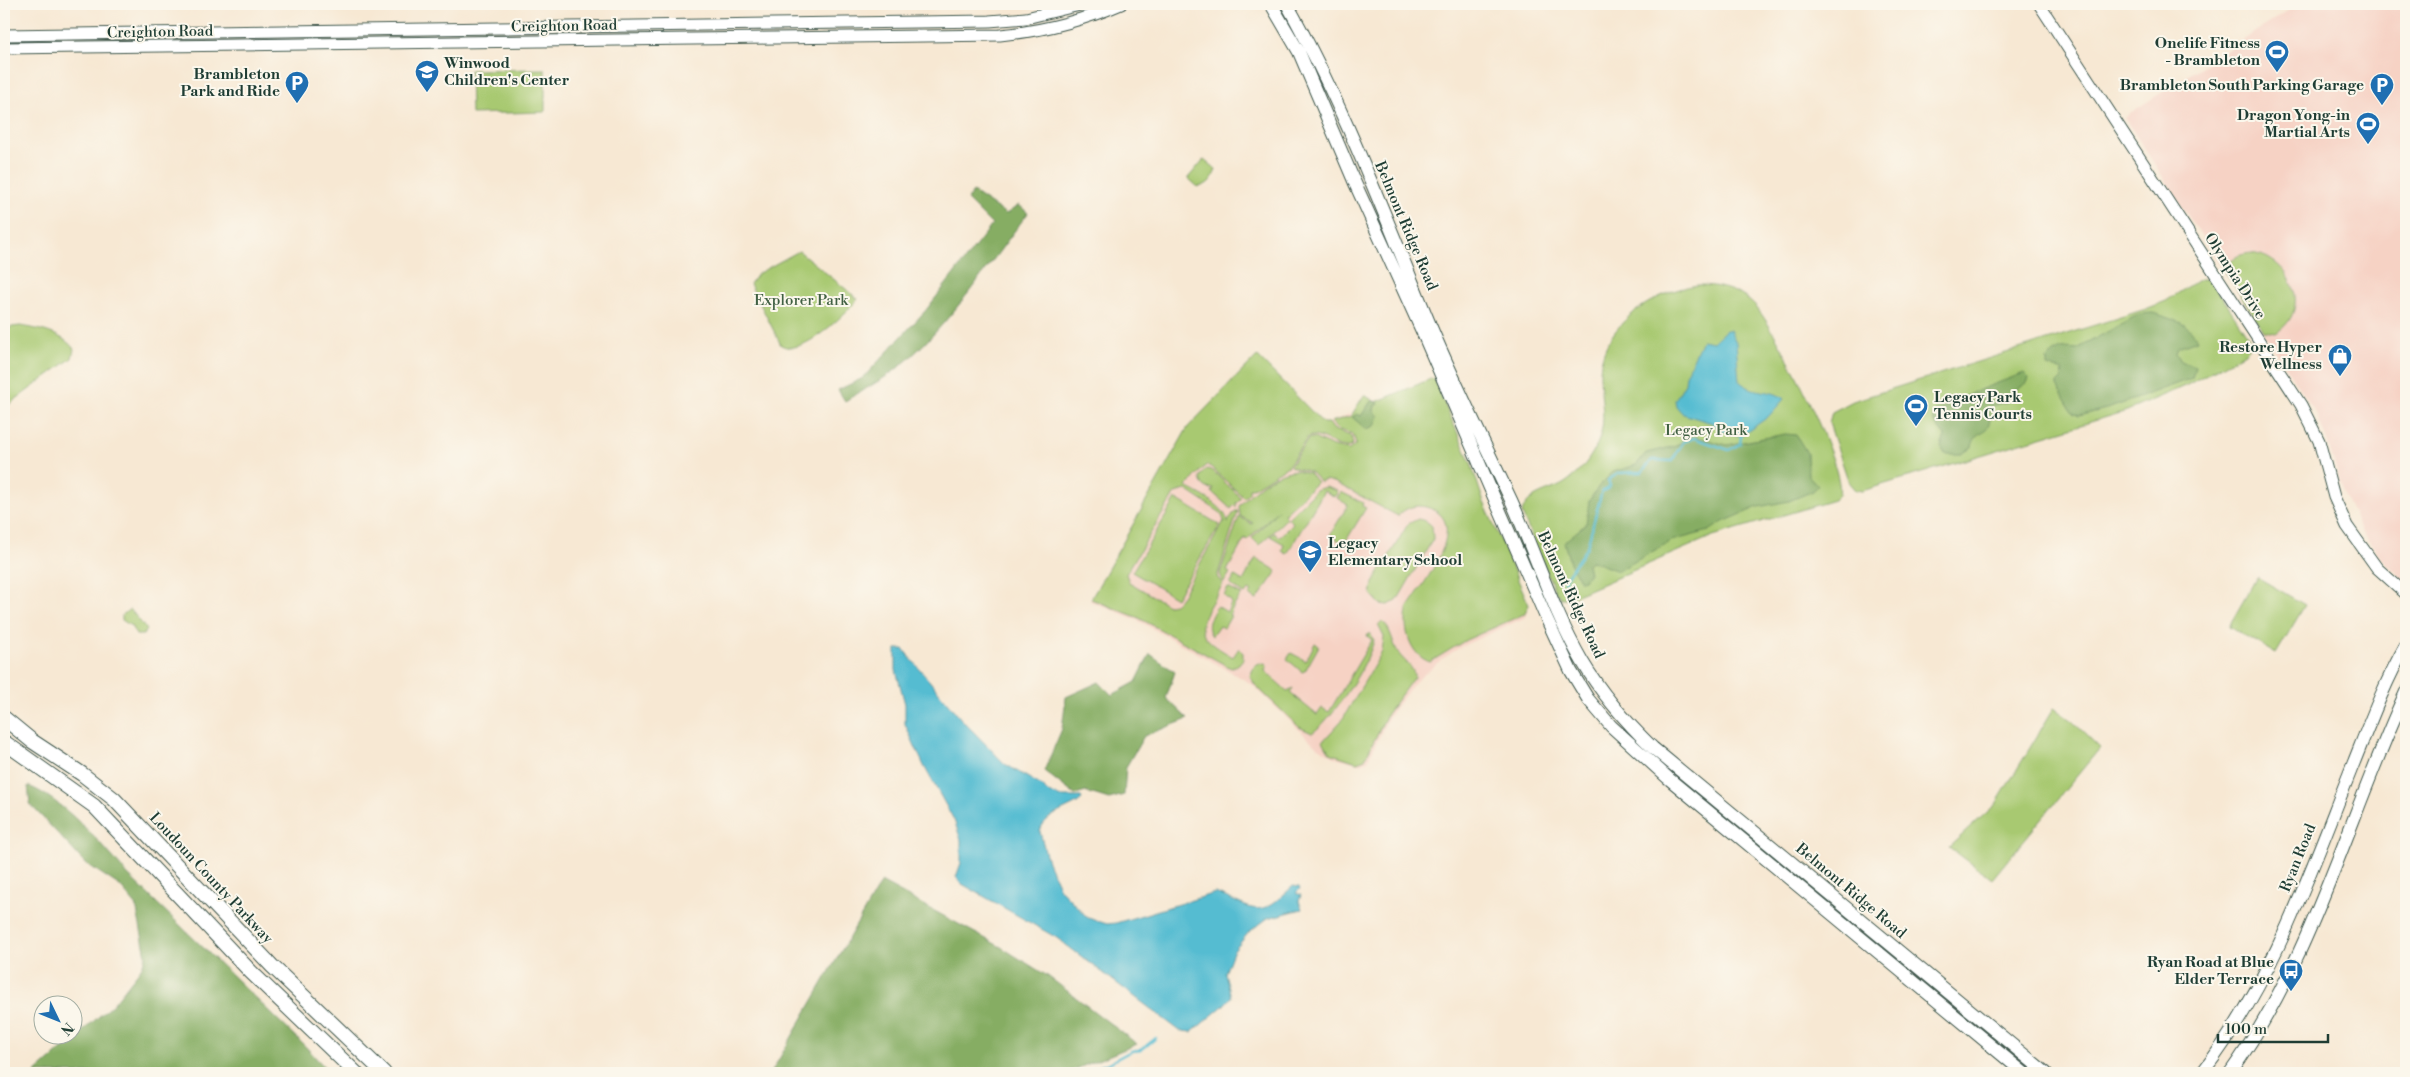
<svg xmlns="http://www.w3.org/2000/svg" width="2410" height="1077" viewBox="0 0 2410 1077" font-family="'Libre Bodoni',serif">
<rect width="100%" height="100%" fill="#fbf7ec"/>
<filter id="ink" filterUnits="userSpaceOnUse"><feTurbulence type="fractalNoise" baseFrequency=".02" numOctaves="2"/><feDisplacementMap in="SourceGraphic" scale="10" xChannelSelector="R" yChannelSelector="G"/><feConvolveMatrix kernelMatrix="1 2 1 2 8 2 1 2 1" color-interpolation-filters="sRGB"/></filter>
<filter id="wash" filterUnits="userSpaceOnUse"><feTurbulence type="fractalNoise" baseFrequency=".0096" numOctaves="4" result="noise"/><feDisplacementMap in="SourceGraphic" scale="20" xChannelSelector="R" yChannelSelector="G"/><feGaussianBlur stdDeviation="1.12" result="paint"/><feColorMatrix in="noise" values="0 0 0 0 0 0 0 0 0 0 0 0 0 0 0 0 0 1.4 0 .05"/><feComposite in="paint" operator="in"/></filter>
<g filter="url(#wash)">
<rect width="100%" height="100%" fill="#f7e8d3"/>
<path fill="#f6d2c4" d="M 638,4 L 789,4 L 787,6 L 638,8 Z
M 2298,4 L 2406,4 L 2406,582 L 2384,561 L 2361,531 L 2345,497 L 2328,443 L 2316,413 L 2124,117 Z
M 1257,356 L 1323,423 L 1329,423 L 1349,414 L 1362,423 L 1433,378 L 1471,463 L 1483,500 L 1529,605 L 1526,617 L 1462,646 L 1442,659 L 1415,682 L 1389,716 L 1368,760 L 1361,764 L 1334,757 L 1315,745 L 1253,685 L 1231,672 L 1137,620 L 1090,601 L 1188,427 Z"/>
<path fill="#a8c971" stroke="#648352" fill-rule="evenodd" d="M 545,69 L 545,112 L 471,114 L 470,70 Z
M 1204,159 L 1216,169 C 1213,179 1209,185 1198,187 L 1188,178 Z
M 799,251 L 858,299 C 845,314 802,358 781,345 L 750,284 L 757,274 Z
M 2253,253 C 2292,260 2313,309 2276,333 L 2264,331 L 2225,271 C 2229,257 2240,254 2253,253 Z
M 2200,279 L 2206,279 L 2213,283 L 2249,338 L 2248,348 L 2245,353 L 2187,385 L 2127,411 L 1862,491 L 1855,490 L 1849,483 L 1829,423 L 1832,412 L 1853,401 L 2146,309 L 2166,301 Z
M 1698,285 C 1719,285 1739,290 1754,305 C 1775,325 1847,470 1839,495 L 1834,500 L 1713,536 L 1570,598 L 1561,598 L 1555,591 L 1522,514 C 1524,495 1549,492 1563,484 C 1574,477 1583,468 1590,457 C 1610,427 1601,408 1600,376 C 1599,326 1654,291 1698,285 Z
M 20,326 C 39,329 62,333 74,349 L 72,358 L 4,408 L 4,328 Z
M 1257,356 L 1323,423 L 1329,423 L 1334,430 L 1351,436 L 1353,444 L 1350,447 C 1335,449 1319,432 1308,437 L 1288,466 L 1253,488 L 1249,488 L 1249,493 L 1244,498 L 1211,467 L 1206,465 L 1186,487 C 1198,493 1229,508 1227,523 L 1235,511 L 1238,511 L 1218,574 L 1217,577 L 1223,584 C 1199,624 1187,631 1233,657 L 1239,648 L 1243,653 L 1243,659 L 1237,666 L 1231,668 L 1139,618 L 1091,599 L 1188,427 ZM 1186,490 L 1221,513 L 1224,521 L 1180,599 L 1175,604 L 1168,605 L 1129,582 L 1126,574 L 1175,493 Z
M 1433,378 L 1471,463 L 1483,500 L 1529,605 L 1524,614 L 1466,640 L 1430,662 C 1409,655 1402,626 1408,607 C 1422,585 1475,520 1426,507 C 1415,504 1405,508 1398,516 L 1336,483 L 1326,480 L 1319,482 C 1309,466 1302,472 1290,466 L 1309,438 L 1314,438 L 1333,447 L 1349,450 L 1356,444 L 1353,434 L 1339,430 L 1331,422 L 1351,416 L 1364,395 L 1376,402 Z
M 1206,469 L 1212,470 L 1241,498 L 1236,503 L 1236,507 L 1234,505 L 1231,509 L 1212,492 L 1214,488 C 1207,491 1200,484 1200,477 Z
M 1296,470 L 1309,473 L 1317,482 L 1284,514 L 1287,518 L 1259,545 L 1252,538 L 1278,510 L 1247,540 L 1245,538 L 1227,571 L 1230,573 L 1224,582 L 1222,581 L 1220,573 L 1239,517 L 1252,524 L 1253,523 L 1240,516 L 1239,506 C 1255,489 1271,473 1296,470 Z
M 1325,487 L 1338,491 L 1335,497 L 1324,491 L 1287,554 L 1282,551 L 1284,544 L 1270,536 L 1274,533 L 1279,537 L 1293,523 L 1288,518 L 1316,490 Z
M 1341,492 L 1363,503 L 1362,506 L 1366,508 L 1344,544 L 1330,535 L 1348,505 L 1337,498 Z
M 1176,499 L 1220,525 L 1176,598 L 1132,572 Z
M 1418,519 L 1426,521 L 1432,526 L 1433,539 L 1397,601 L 1388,605 L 1380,604 L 1371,594 L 1373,583 L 1408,524 Z
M 1256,558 L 1277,571 L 1257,600 L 1249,595 L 1252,592 L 1249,590 L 1245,594 L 1230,585 L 1235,576 L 1243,581 Z
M 2257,577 L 2305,605 L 2276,654 L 2229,626 Z
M 1228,588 L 1242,595 L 1240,596 L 1229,615 L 1231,616 L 1224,628 L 1219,626 L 1212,636 C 1204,625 1211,617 1217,606 L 1227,612 L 1232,602 L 1224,596 Z
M 130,609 L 147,630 L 143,635 L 136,635 L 131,626 L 122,620 L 122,615 Z
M 1382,621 C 1392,630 1392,643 1399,654 C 1404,661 1415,668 1414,677 L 1387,714 L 1365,759 L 1357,762 L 1330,753 L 1323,741 L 1342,720 L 1382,652 L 1384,637 L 1378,625 Z
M 1369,633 L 1374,640 C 1369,663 1332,720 1312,733 L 1299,727 L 1255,685 L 1250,676 L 1255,665 L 1260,663 L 1267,665 L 1265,671 L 1287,691 L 1293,688 L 1290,693 L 1317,715 L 1322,708 L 1329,712 L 1372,640 L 1367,636 Z
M 1315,643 L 1319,646 L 1305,671 L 1302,672 L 1287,659 L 1291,653 L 1306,661 Z
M 2054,708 L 2072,721 L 2100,748 L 1992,879 L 1949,847 L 1996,804 Z"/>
<path fill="#86ad63" stroke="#52754c" d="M 973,192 L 1006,214 L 1019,205 L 1028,213 C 989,264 945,332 894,371 C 879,382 861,391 845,401 L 838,390 L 863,378 L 926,310 L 992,225 L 967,200 Z
M 2153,313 C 2169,318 2190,322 2197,340 L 2178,347 L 2176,353 L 2181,361 L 2195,366 L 2192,378 L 2110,408 L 2079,416 L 2073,413 L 2057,386 L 2057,383 L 2062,378 L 2063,371 L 2047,366 L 2047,359 C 2057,349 2063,347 2077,349 L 2139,314 Z
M 2024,373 L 2029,378 L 2027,383 L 2015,391 L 2010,401 L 1990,406 C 1989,412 1991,419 1989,423 C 1986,435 1975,431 1972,447 L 1962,454 L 1945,454 L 1941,447 L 1945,436 L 1934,423 L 1934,412 L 1974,392 Z
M 1371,401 L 1378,402 L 1379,404 L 1375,406 L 1374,411 L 1379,416 L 1375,426 L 1366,429 L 1352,417 L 1357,414 L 1361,416 Z
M 1785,434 L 1796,435 L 1807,453 L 1808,475 L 1818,486 L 1813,491 L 1789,501 L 1758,507 L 1723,522 L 1709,531 L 1671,541 L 1618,571 L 1592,561 L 1587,564 L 1589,573 L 1584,580 L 1580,581 L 1570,563 L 1564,542 L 1586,524 L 1589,501 L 1599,486 L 1613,472 L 1636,465 L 1646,453 L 1676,446 L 1688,437 L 1696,437 L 1727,445 Z
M 1150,654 L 1175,672 L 1166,698 L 1188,719 L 1144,736 L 1126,767 L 1124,795 L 1109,799 L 1086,792 L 1075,795 L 1044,771 L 1062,729 L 1066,697 L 1099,682 L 1112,695 L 1136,682 Z
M 28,786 C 60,797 105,847 127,874 L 305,1046 L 330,1073 L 35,1073 L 113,1004 L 140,970 L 146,956 L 136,905 L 120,886 L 85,863 L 30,804 Z
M 881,882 L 1001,947 L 1049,977 L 1137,1044 L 1066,1073 L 771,1073 Z"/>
<path fill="#54bcd1" stroke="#3a7c82" d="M 1726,330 L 1730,330 L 1736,342 L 1739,381 C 1756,396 1770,387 1784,399 L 1768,417 L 1741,436 L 1723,431 L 1712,423 L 1683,414 L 1676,406 L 1675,400 L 1685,383 L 1686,375 L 1702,340 L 1713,342 Z
M 896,649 L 903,649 L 961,719 L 1005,764 L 1042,786 L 1048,792 L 1061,797 L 1081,797 L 1082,799 L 1077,803 C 1065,810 1042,817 1040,832 L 1048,862 L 1060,889 L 1088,918 L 1107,924 L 1116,923 L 1215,893 C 1256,908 1256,922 1293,886 L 1299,887 L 1300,889 L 1296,893 L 1301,895 L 1299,901 L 1302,909 L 1268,918 L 1249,932 L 1233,952 L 1225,973 L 1231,997 L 1223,1006 L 1192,1032 L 1180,1031 L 1057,938 L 962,884 L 956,877 L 961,863 L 961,840 L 954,820 L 924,766 L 905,724 L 905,704 L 896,670 Z"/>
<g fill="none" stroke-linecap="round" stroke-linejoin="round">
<path stroke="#54bcd1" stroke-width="2.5" d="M 1565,582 L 1566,577 L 1587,547 L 1602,491 L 1606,490 L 1610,486 L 1608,480 L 1619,473 L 1642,472 L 1652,460 L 1672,461 L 1683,442 L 1694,438 L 1729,450 L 1740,444 L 1741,436
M 1081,1073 L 1109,1063 L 1131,1051 L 1141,1050 L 1156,1038"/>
</g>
</g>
<g filter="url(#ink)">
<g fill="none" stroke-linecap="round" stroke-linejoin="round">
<defs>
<path id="tertiary" d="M 2039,4 L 2301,405 L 2319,441 L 2334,497 L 2347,526 L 2377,568 L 2406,594
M 4,35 L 989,21 L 1026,18 L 1084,4
M 4,48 L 1000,35 C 1043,31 1082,21 1121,4"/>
<path id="secondary" d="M 1271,4 L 1299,52 L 1354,181 L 1422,331 L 1545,615 L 1571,671 L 1588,699 L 1611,726 L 1668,778 L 2024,1073
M 1287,4 C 1344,106 1385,217 1430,325 C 1455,384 1484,442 1511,500 C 1535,553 1553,611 1582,661 C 1601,693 1626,722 1653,748 L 2046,1073
M 2202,1073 C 2274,981 2311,869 2354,762 C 2370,722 2385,682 2406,645
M 2230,1073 C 2313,958 2347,820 2406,692"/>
<path id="primary" d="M 4,718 L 32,741 L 82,774 L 114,799 L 272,966 L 384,1073
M 4,742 L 94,806 L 251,972 L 356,1073"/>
</defs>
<use href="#tertiary" stroke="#3f574c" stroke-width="13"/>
<use href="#secondary" stroke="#3f574c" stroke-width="14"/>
<use href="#primary" stroke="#3f574c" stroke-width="16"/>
<use href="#tertiary" stroke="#fff" stroke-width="11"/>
<use href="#secondary" stroke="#fff" stroke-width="12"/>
<use href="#primary" stroke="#fff" stroke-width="14"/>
</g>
</g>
<defs>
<symbol id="stadium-pin" viewBox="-11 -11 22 30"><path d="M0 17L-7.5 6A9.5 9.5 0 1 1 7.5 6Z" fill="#1f6fb2" stroke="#fbf7ec"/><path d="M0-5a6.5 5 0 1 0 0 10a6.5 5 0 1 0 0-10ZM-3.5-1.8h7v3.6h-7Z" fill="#fff"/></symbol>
<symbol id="school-pin" viewBox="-11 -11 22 30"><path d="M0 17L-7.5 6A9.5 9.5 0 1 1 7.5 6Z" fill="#1f6fb2" stroke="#fbf7ec"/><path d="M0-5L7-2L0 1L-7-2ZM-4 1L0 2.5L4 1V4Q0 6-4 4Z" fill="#fff"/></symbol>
<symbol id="parking-pin" viewBox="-11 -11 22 30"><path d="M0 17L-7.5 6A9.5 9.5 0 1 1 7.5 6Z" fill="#1f6fb2" stroke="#fbf7ec"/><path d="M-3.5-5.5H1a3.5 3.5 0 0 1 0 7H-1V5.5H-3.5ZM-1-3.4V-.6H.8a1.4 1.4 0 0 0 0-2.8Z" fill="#fff"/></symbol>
<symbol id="shop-pin" viewBox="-11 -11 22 30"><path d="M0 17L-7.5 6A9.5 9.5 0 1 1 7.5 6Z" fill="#1f6fb2" stroke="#fbf7ec"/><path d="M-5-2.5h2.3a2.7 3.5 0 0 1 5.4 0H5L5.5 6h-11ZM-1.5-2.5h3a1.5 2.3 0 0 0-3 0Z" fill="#fff"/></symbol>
<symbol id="bus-pin" viewBox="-11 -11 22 30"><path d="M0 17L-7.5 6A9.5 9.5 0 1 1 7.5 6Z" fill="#1f6fb2" stroke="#fbf7ec"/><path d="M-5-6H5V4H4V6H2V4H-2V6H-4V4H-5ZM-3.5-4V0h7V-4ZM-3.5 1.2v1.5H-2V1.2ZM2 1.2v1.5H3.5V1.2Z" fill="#fff"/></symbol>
</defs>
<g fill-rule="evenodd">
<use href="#stadium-pin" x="2263" y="38" width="28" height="38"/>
<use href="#school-pin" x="413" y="58" width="28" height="38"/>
<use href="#parking-pin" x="283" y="69" width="28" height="38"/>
<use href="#parking-pin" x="2368" y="71" width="28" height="38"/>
<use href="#stadium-pin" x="2354" y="110" width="28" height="38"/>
<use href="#shop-pin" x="2326" y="342" width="28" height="38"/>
<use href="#stadium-pin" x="1902" y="392" width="28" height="38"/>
<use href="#school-pin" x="1296" y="538" width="28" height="38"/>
<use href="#bus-pin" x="2277" y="957" width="28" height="38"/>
</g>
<g text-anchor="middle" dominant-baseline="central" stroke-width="4" stroke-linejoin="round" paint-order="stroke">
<g font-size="15" fill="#1f3d34" stroke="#fbf7ec">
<text transform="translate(564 26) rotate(-1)">Creighton Road</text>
<text transform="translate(160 32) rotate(-1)">Creighton Road</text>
<text transform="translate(1406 226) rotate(67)">Belmont Ridge Road</text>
<text transform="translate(2235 276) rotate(57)">Olympia Drive</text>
<text transform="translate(1571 595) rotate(65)">Belmont Ridge Road</text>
<text transform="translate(2298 858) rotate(-68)">Ryan Road</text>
<text transform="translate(211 878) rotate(47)">Loudoun County Parkway</text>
<text transform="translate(1851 891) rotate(40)">Belmont Ridge Road</text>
</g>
<g font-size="15" font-weight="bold" fill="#1f3d34" stroke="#fbf7ec" text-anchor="end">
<text x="2260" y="43">Onelife Fitness<tspan x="2260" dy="17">- Brambleton</tspan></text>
<text x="444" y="63" text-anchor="start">Winwood<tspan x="444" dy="17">Children's Center</tspan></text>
<text x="280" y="74">Brambleton<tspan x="280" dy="17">Park and Ride</tspan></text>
<text x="2364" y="85">Brambleton South Parking Garage</text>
<text x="2350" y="115">Dragon Yong-in<tspan x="2350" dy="17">Martial Arts</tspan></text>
<text x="2322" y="347">Restore Hyper<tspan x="2322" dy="17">Wellness</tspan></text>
<text x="1934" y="397" text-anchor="start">Legacy Park<tspan x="1934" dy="17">Tennis Courts</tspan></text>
<text x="1328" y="543" text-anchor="start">Legacy<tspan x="1328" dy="17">Elementary School</tspan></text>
<text x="2274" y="962">Ryan Road at Blue<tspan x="2274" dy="17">Elder Terrace</tspan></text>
</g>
<g font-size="15" fill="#416043" stroke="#fbf7ec">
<text x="801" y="300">Explorer Park</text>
<text x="1706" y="430">Legacy Park</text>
</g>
</g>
<rect width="2410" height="1077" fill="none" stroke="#fbf7ec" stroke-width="20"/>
<g transform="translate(58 1020) rotate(133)"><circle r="24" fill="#fbf7ec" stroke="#a3ada2"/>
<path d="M0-4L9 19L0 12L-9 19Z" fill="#1f6fb2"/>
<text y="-8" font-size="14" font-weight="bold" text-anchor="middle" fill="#1f3d34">N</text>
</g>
<path d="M2218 1034v8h110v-8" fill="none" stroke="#1f3d34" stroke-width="2.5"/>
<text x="2225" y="1034" font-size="15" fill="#1f3d34" stroke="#fbf7ec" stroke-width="4" paint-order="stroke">100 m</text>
</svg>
